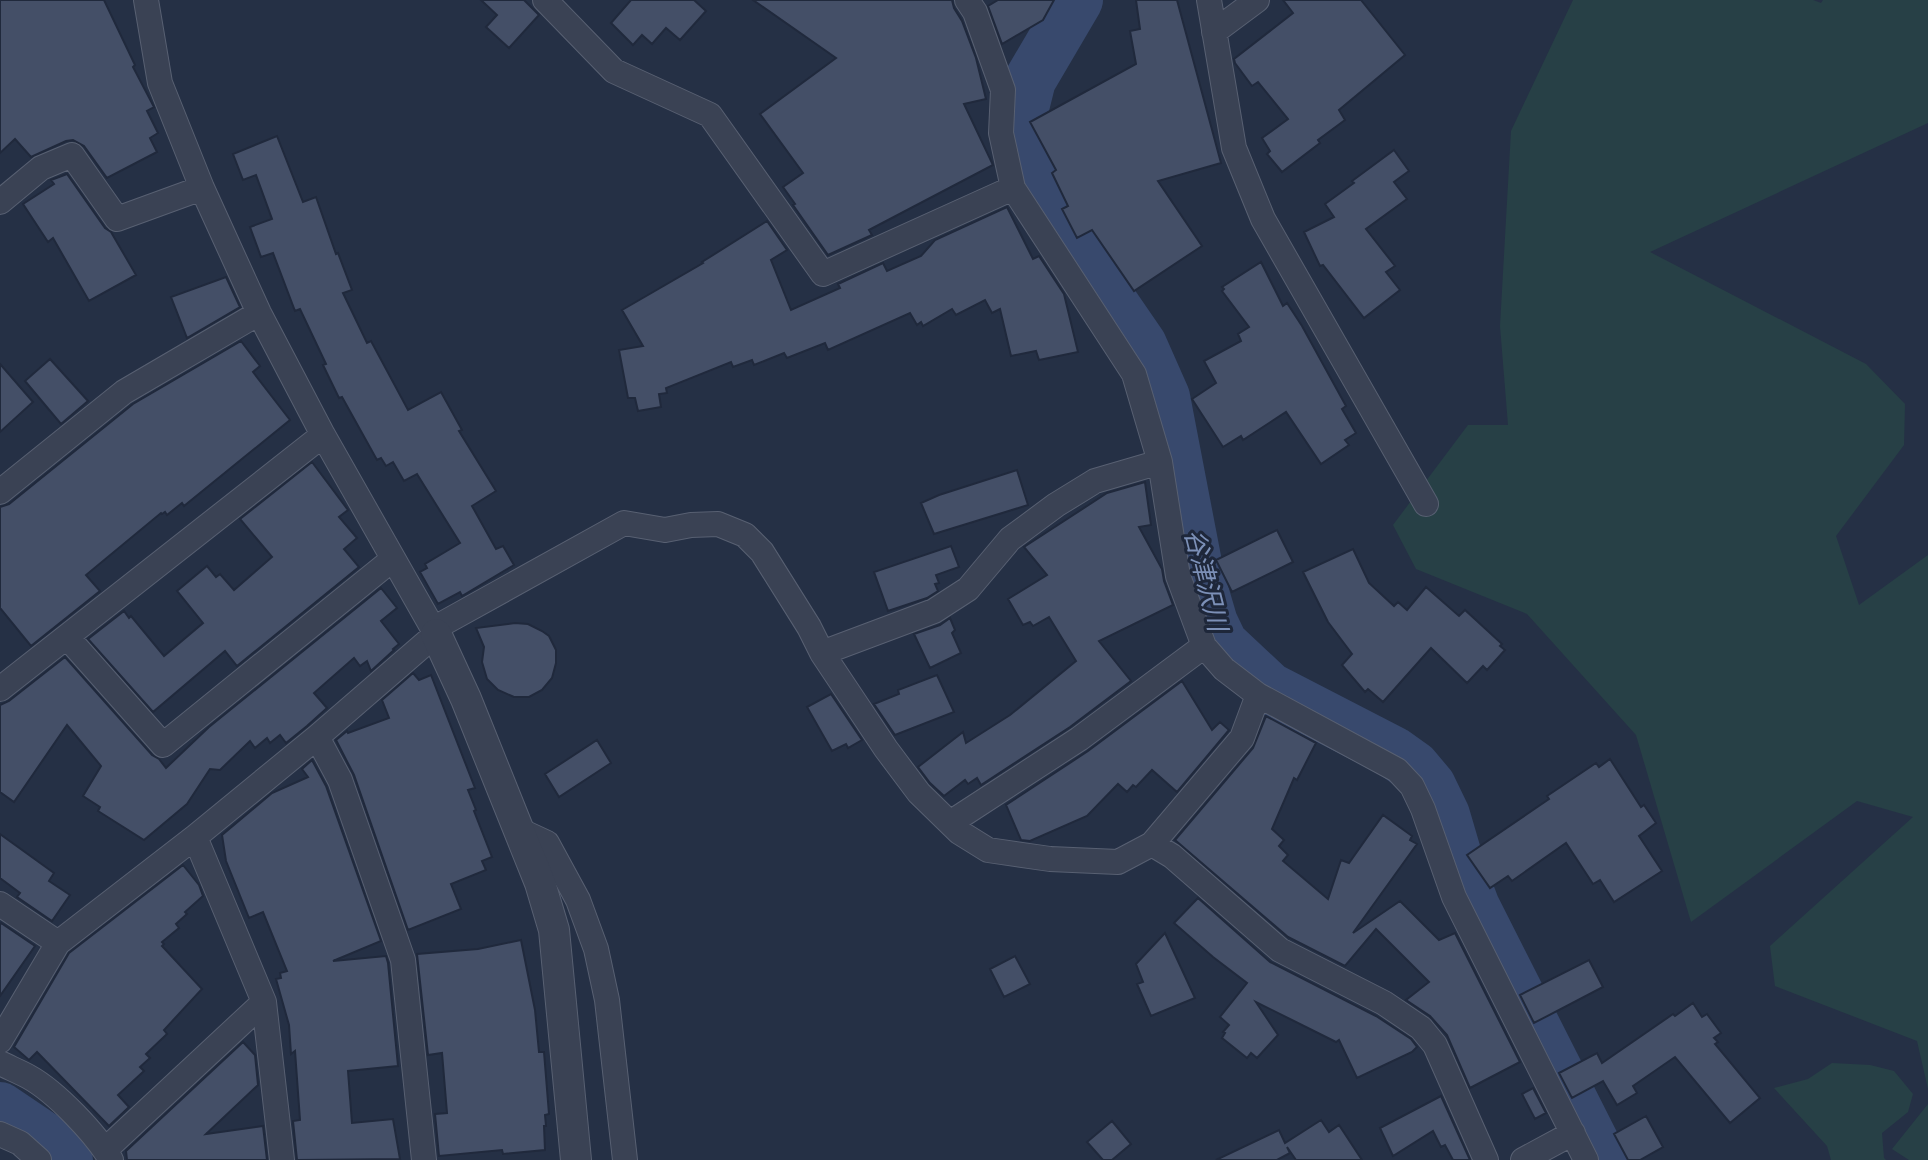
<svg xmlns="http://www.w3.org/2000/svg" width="1928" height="1160" viewBox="0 0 1928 1160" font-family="Arial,'Noto Sans JP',sans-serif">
<rect width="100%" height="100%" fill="#253045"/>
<path fill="#274046" d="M 1573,0 L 1813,0 L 1821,3 L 1823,0 L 1928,0 L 1928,123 L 1650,252 L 1866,364 L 1905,404 L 1904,445 L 1836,536 L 1859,605 L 1928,555 L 1928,1089 L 1917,1041 L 1775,986 L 1770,946 L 1913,817 L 1857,801 L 1691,922 L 1636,735 L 1527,614 L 1416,569 L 1393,525 L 1468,425 L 1508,425 L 1500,326 L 1511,131 Z
M 1832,1063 L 1870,1065 L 1894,1071 L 1913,1094 L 1908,1112 L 1882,1133 L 1884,1158 L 1886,1160 L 1831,1160 L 1827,1146 L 1774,1088 L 1808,1079 Z
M 1928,1104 L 1928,1160 L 1909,1160 L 1892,1149 Z"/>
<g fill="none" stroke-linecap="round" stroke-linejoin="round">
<path stroke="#38496d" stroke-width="52" d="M 1077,0 L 1030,80 L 1023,108 L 1023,144 L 1033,181 L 1051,214 L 1141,345 L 1164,397 L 1199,579 L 1212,623 L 1222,644 L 1269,688 L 1393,752 L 1414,767 L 1430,786 L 1444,815 L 1461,873 L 1474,907 L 1602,1160
M 0,1108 L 43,1137 L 67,1160"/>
</g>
<path fill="#444f67" stroke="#20293c" stroke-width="2" d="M 0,0 L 104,0 L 135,65 L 133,67 L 154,107 L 147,111 L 158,133 L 150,138 L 157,152 L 107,178 L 84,146 L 73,140 L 66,141 L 31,157 L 15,139 L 0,153 Z
M 481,0 L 524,0 L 539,15 L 509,48 L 486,27 L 497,15 Z
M 631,0 L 694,0 L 706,11 L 680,40 L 666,28 L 652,44 L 642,35 L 633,45 L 611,23 Z
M 753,0 L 952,0 L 954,8 L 962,21 L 976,58 L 986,99 L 964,104 L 993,165 L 869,230 L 872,235 L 828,255 L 793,205 L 795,204 L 783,187 L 803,173 L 760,114 L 836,58 Z
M 998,0 L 1054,0 L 1043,20 L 1002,44 L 988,6 Z
M 1136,0 L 1177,0 L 1221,163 L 1158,181 L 1202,246 L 1134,291 L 1092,230 L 1077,238 L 1062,209 L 1068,206 L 1052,173 L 1056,170 L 1030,122 L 1136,64 L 1130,31 L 1140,29 Z
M 1283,0 L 1361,0 L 1405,55 L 1339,110 L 1345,120 L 1318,140 L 1320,143 L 1282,172 L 1267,154 L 1270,151 L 1262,138 L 1288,119 L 1258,82 L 1252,86 L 1235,63 L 1234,59 L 1293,13 Z
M 277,136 L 303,202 L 316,197 L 336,254 L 338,253 L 352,290 L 343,293 L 367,343 L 371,341 L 408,410 L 441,392 L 462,430 L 459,431 L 496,491 L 472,506 L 496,549 L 503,546 L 514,565 L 462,596 L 460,592 L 438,604 L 420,572 L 427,568 L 425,564 L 460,543 L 417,474 L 404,481 L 393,462 L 386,466 L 381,458 L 377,460 L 342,397 L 339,398 L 323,365 L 326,364 L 300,309 L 295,311 L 273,253 L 261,257 L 250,227 L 272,219 L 256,175 L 243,180 L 233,154 Z
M 1394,150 L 1409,171 L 1394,182 L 1407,199 L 1366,229 L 1395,266 L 1386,272 L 1400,290 L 1364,318 L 1323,265 L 1320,266 L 1304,232 L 1334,217 L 1325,204 L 1354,183 L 1352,181 Z
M 67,174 L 105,228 L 111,232 L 136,275 L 89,301 L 53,238 L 48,242 L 23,204 L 54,184 L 51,180 Z
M 1007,207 L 1033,259 L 1039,256 L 1064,294 L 1078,352 L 1039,360 L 1036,351 L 1011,356 L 1000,309 L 992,313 L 985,300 L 956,315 L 952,309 L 923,326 L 921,322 L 917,325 L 910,313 L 828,350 L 825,343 L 787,358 L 784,353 L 754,365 L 752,360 L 733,367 L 731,362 L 666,388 L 667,393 L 659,394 L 661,407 L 638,411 L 635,398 L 628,398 L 619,350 L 643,346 L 622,310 L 703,263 L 702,262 L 767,221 L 787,250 L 771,260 L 791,310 L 840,288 L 838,284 L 883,263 L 887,271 L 921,256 L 935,240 Z
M 1261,262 L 1283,306 L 1287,303 L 1302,326 L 1346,406 L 1342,409 L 1356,433 L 1345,440 L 1349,445 L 1321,464 L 1286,412 L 1243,440 L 1241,436 L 1223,447 L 1192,399 L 1216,383 L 1204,361 L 1241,341 L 1238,334 L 1249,327 L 1222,291 L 1224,289 L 1222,287 Z
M 226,277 L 240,307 L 187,338 L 171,297 Z
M 241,341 L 260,366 L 253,372 L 290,420 L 184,506 L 182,503 L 167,515 L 165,512 L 162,514 L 161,513 L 86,575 L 100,591 L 31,646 L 0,608 L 0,507 L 9,504 L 133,404 Z
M 50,359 L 88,401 L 61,424 L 25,381 Z
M 0,364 L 33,402 L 0,432 Z
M 312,462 L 348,510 L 339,517 L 357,538 L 344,549 L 359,567 L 237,666 L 225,651 L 153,712 L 88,639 L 124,611 L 129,618 L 131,616 L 164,656 L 203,623 L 177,591 L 207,566 L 216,577 L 220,574 L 234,590 L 272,557 L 240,519 Z
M 1017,470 L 1028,505 L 934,534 L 921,503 L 939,495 Z
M 1145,482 L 1151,525 L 1139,527 L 1162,569 L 1164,581 L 1173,605 L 1099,641 L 1131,681 L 1070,727 L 981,785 L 977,778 L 968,784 L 965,780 L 944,796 L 930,783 L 918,767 L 963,732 L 966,743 L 1010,715 L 1076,661 L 1049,617 L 1033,626 L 1030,622 L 1023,625 L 1008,599 L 1047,575 L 1024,547 L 1107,493 Z
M 1277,530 L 1293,562 L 1232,592 L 1216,560 Z
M 951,546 L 959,567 L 936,575 L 939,583 L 935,584 L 938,591 L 927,598 L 888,611 L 874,572 Z
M 1353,549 L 1369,583 L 1394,606 L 1398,602 L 1407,610 L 1426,587 L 1459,616 L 1465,610 L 1502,644 L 1500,646 L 1505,650 L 1487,670 L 1483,666 L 1467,683 L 1431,648 L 1383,702 L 1368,689 L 1365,692 L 1342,665 L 1352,654 L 1328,622 L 1303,572 Z
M 381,588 L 397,608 L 381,621 L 399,644 L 393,649 L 394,650 L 371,671 L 367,661 L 360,666 L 354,658 L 314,693 L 327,708 L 307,726 L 286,743 L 280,735 L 270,743 L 267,738 L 255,748 L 250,741 L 220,770 L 210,769 L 187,804 L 144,840 L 98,811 L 100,807 L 83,796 L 101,766 L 67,725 L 14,802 L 0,792 L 0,705 L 9,701 L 65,657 L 152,755 L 159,759 L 166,768 L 209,727 Z
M 950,618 L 955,630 L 952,633 L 961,653 L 930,668 L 914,634 L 940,625 Z
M 515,623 L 528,624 L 542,631 L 549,636 L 556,650 L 556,663 L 552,678 L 542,690 L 529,697 L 514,697 L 498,690 L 487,679 L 482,662 L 484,647 L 476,628 Z
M 413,673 L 419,680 L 431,675 L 475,788 L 468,790 L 476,810 L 474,811 L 492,857 L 482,861 L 486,870 L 451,884 L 461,909 L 408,930 L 354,775 L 336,740 L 347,731 L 348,733 L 389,718 L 382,700 Z
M 937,675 L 954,712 L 895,735 L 874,704 L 899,694 L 898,690 Z
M 1182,681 L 1212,730 L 1220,722 L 1229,730 L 1177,792 L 1152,770 L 1136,787 L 1133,785 L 1127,792 L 1118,784 L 1087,816 L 1030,841 L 1021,840 L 1006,805 L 1088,751 Z
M 831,694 L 862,740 L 848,748 L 846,744 L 832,751 L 807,707 Z
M 1266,716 L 1316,743 L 1297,780 L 1294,778 L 1272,829 L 1284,840 L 1279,846 L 1288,855 L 1283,861 L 1328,899 L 1341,860 L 1349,863 L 1383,815 L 1412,836 L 1410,840 L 1417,844 L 1353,933 L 1400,901 L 1439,940 L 1455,933 L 1520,1062 L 1470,1088 L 1447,1035 L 1430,1016 L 1406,1000 L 1429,982 L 1376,929 L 1345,966 L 1288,937 L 1175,840 L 1253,748 Z
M 597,740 L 611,763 L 559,797 L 545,774 Z
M 1610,759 L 1641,807 L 1644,805 L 1656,823 L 1639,836 L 1662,871 L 1614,902 L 1600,880 L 1593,884 L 1566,843 L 1512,881 L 1508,876 L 1490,888 L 1467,855 L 1549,799 L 1547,796 L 1596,763 L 1599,767 Z
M 312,760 L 326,786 L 381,941 L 333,961 L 386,956 L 388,963 L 398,1066 L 348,1071 L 352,1123 L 393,1119 L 400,1159 L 297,1160 L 293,1121 L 300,1120 L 295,1051 L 291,1054 L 289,1025 L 276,979 L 281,978 L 280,973 L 287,971 L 263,912 L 249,918 L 226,861 L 222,835 L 272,793 L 308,777 L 302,769 Z
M 0,834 L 54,873 L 49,881 L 70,895 L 52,921 L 17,897 L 20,893 L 0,878 Z
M 183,865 L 199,885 L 203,896 L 185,912 L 187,914 L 176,924 L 179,928 L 162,942 L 164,944 L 162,946 L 202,989 L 164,1030 L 167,1034 L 146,1054 L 150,1058 L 140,1067 L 144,1071 L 118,1095 L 129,1107 L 109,1126 L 37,1052 L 29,1060 L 14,1047 L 69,953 Z
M 1198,898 L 1270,962 L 1376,1016 L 1411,1039 L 1417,1047 L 1412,1052 L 1357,1078 L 1339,1040 L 1336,1042 L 1256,1002 L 1278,1035 L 1257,1058 L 1251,1053 L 1247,1058 L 1222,1038 L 1225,1033 L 1223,1032 L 1229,1025 L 1220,1017 L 1247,983 L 1213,957 L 1174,923 Z
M 1,923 L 35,946 L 0,996 L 0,924 Z
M 1165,933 L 1195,998 L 1151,1016 L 1137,984 L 1143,982 L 1136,964 Z
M 521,940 L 535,1010 L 539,1052 L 544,1052 L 549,1114 L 545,1115 L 546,1126 L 544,1126 L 545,1150 L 503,1154 L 502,1150 L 439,1156 L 435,1114 L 447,1113 L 442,1053 L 428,1055 L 417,954 L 478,949 Z
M 1015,956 L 1030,984 L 1004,997 L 990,969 Z
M 1589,960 L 1603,987 L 1534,1023 L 1520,995 Z
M 1693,1003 L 1702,1017 L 1707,1014 L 1721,1033 L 1714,1038 L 1718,1042 L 1715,1044 L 1760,1098 L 1730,1123 L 1675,1057 L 1633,1086 L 1637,1093 L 1617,1105 L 1603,1081 L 1572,1098 L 1559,1073 L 1597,1053 L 1602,1063 L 1673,1014 L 1675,1016 Z
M 243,1042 L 255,1055 L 258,1085 L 206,1134 L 263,1126 L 267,1160 L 127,1160 L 126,1151 Z
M 1533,1088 L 1546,1113 L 1535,1119 L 1522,1094 Z
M 1441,1096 L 1470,1160 L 1453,1160 L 1445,1145 L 1441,1147 L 1433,1131 L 1393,1156 L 1380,1128 Z
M 1646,1116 L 1663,1147 L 1640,1160 L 1628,1160 L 1614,1134 Z
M 1321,1120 L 1329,1132 L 1339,1125 L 1362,1160 L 1296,1160 L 1287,1147 L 1290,1153 L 1277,1160 L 1216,1160 L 1279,1130 L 1285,1143 Z
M 1112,1121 L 1131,1144 L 1112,1160 L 1103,1160 L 1087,1142 Z"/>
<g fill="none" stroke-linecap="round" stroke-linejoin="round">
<defs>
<path id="minor" d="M 545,0 L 614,71 L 710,115 L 823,274 L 1013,188
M 967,0 L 975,12 L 1003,90 L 1001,133 L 1013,188 L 1134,374 L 1160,462 L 1178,576 L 1204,646 L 1224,669 L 1258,695 L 1397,770 L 1412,786 L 1423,809 L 1454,897 L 1586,1160
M 1209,0 L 1234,148 L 1263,219 L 1426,504
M 1214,32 L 1257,0
M 0,202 L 41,168 L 72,155 L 117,219 L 202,188
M 1160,462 L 1095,481 L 1056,505 L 1010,539 L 968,589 L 934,611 L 822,653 L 886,749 L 919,793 L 959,832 L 988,850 L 1050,859 L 1118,862 L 1152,844 L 1242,738 L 1258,695
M 0,492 L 124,392 L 259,313
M 433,629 L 624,523 L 665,530 L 691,525 L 718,524 L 745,535 L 762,552 L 809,627 L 822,653
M 67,637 L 163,745 L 393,559
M 0,689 L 323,435
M 317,737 L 340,780 L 403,960 L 424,1160
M 950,823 L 1079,739 L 1204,646
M 519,830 L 547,843 L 578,900 L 596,949 L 607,1000 L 625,1160
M 195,837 L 264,1002 L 282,1160
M 1152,844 L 1172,856 L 1280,950 L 1384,1003 L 1421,1028 L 1435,1045 L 1486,1160
M 0,904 L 58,943
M 0,1041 L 58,943 L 195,837 L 317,737 L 436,634 L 323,435 L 259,313 L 202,188 L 160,83 L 146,0
M 0,1063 C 10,1068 20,1072 29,1077 C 56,1092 96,1134 111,1160
M 0,1134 L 20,1143 L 39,1160
M 105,1150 L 264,1002
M 1523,1160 L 1573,1133"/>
<path id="tertiary" d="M 436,634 L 466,699 L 540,883 L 554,930 L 576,1160"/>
</defs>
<use href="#minor" stroke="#586072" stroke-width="26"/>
<use href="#tertiary" stroke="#586072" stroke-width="32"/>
<use href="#minor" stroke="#3a4254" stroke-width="24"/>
<use href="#tertiary" stroke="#3a4254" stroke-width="30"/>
</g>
<g text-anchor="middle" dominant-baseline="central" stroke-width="6" stroke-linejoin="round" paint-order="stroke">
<g font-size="26" font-style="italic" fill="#7c90b7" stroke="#1e273a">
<text transform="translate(1206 580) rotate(76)">谷津沢川</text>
</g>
</g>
</svg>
